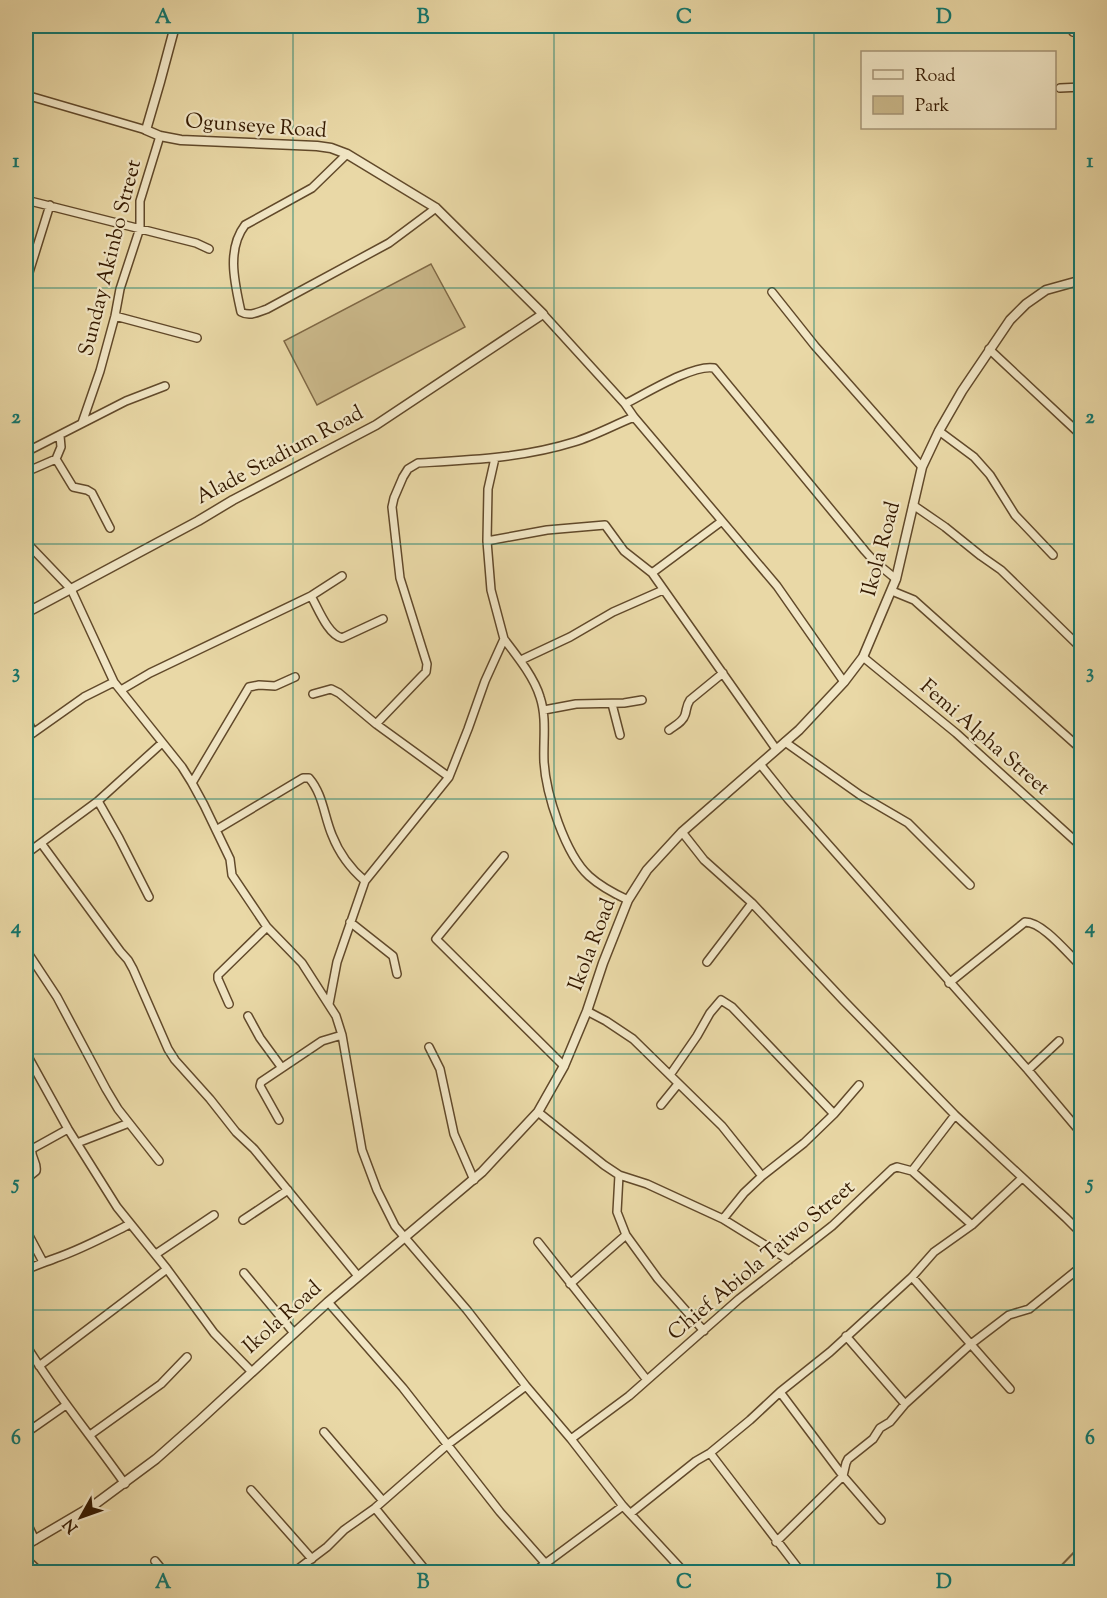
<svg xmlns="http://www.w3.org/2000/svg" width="1107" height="1598" viewBox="0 0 1107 1598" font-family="'Sorts Mill Goudy',serif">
<rect width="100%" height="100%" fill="#e9d8a6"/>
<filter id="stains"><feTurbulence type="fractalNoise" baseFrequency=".00333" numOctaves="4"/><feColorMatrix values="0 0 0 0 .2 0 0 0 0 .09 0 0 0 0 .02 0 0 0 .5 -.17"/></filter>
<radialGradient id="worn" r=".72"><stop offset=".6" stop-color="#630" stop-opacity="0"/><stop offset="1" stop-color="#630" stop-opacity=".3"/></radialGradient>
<path fill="#cab88a" stroke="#7f6845" stroke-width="1.5" d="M 431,264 L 465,327 L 317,405 L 284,341 Z"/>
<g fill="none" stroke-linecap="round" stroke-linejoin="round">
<path stroke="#7b6542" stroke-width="2" d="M 1055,1572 L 1082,1544"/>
<defs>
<path id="minor" d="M 1073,32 L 1082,27
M 1060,88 L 1082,87
M 26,95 L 146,130
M 347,154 L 312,188 L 245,225 C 226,250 235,284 241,312 C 250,317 258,312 267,309 L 389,243 L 436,208
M 26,200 L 196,243 L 209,249
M 26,282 L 50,205
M 772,292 L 815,346 L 922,467
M 543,314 L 625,404 L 634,417 L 777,586 L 844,682
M 115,316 L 197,338
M 989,349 L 1082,436
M 625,404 C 645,394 693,364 714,368 L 865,551 L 874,561 L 896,579
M 82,423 L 100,371 L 115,316 L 120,289 L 140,228 L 140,201 L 160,136
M 939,431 L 974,457 L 990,475 L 1015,515 L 1053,555
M 60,436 L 61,447 L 56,459 L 73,487 L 87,490 L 92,493 L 110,528
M 26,452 L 126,401 L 165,386
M 26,472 L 56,459
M 913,505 L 945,527 L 981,556 L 1001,570 L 1082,649
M 26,518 C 29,523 30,526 26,531
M 487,541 L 547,530 L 605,525 L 624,551 L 652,573 L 776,749
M 26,542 L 71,589 L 114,682 L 182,767 L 192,783 L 204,805 L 230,859 L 232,875 L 267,927 L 302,963 L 336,1016 L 342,1035 L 362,1150 L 377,1190 L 395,1226 L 467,1310 L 526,1386 L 571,1439 L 623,1506 L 684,1572
M 652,573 L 722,521
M 892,591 L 914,600 L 1082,750
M 311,596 C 318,608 328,635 342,638 L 383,619
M 504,639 C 517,656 534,677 540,697 C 547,718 543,740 544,762 C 546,794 565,854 589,876 C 600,886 615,894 628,900
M 863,657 L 956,733 L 1082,847
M 521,660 L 570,637 L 613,612 L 663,590
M 121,690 L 150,673 L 311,596 L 342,576
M 313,694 L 331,689 L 339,693 L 376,724 L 449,777
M 612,704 L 620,735
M 544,710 L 576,704 L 624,703 L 642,700
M 26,717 L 33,733
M 376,724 L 422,676 L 426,672 L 427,664 L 400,578 L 392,507 L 394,498 L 403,477 L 408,469 L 418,463 C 470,460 523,458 574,442 C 594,436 614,425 634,417
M 669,730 C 674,726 683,722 685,715 C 687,709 686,706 690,700 L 723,673
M 26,738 L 84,697 L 114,682
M 785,742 L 860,795 L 908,823 L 970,885
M 760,764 L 788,799 L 1028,1070 L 1082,1134
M 192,783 L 249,687 L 259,685 L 275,686 L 295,677
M 98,801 L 119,838 L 149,897
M 216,830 L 303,778 L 309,778 C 323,794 324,816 332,835 C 339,853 351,869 365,881 L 337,962 L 329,1004
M 682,832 L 704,860 L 752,903 L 844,1001 L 955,1115 L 1066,1218 L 1082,1234
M 41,843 L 120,951 L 128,960 L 133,969 L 168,1049 L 175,1060 L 210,1099 L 236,1132 L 254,1149 L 358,1276
M 26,854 L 98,801 L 162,743
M 504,856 L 436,939 L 564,1066
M 365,881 L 449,777 L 468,729 L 485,681 L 504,639 L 491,590 L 487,541 L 488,489 L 495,458
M 350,922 L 393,956 L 397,974
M 26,950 L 57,997 L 106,1089 L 118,1109 L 159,1161
M 707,962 L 752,903
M 949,983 L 1025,922 C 1043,922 1068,954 1082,967
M 229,1004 L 218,979 L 218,975 L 267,927
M 587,1011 L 606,1021 L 633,1039 L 722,1126 L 762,1176
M 248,1016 L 260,1038 L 282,1068
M 429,1047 L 440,1069 L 454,1134 L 474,1180
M 26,1053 L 68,1129 L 117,1207 L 167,1269 L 214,1333 L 252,1372
M 1028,1070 L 1059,1041
M 670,1075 L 697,1036 L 710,1013 L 721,1000 L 732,1007 L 834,1114
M 661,1105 L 678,1084
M 538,1112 L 604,1165 L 619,1175 L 647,1184 L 723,1219 L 789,1260
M 279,1120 L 260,1086 L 261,1082 L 322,1041 L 342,1035
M 77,1143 L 129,1123
M 912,1171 L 955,1115
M 619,1175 L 617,1212 L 626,1235 L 658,1279 L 704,1331
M 26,1179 L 36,1171 C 38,1163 30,1157 32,1149 L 68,1129
M 723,1219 L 744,1193 L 762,1176 L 804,1143 L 834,1114 L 859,1085
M 243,1220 L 288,1190
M 26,1230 L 43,1262
M 538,1242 L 647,1380
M 156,1254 L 214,1215
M 26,1270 C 36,1265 46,1262 56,1258 C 82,1249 106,1236 130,1224
M 244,1273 L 294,1333
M 912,1277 L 1010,1389
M 570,1284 L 626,1235
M 328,1302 L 403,1388 L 500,1512 L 545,1563
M 846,1336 L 905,1404
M 26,1345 C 55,1393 92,1437 125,1484
M 39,1366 L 167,1269
M 780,1392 L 843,1476 L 881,1520
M 324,1432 L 383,1501
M 26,1433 L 66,1405
M 90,1435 L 161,1384 L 187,1357
M 571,1439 L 629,1396 L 739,1299 L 832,1226 L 892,1169 L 897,1167 L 912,1171 L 972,1225
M 710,1453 L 801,1572
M 251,1490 L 312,1559
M 375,1508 L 427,1572
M 631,1513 L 696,1461 L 710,1453 L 750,1420 L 780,1392 L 830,1352 L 912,1277 L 934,1252 L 972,1225 L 1022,1178
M 26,1521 L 35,1540
M 776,1542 L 843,1476 L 846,1463 L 848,1459 L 873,1439 L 880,1428 L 890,1422 L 905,1404 L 971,1344 L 1009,1315 L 1029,1309 L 1082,1266
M 26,1559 L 40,1572
M 155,1561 L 164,1572
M 294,1572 L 327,1547 L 344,1530 L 375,1508 L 447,1445 L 526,1386
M 534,1572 L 623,1506"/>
<path id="tertiary" d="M 26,613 L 198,521 L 233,500 L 376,425 L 543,314 L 436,208 L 347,154 L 331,148 L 317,146 L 181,140 L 160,136 L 146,130 L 160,82 L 175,26
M 26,1545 L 94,1505 L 156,1459 L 200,1420 L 328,1302 L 482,1172 L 538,1112 L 564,1066 L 587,1011 L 603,963 L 628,900 L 647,870 L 682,832 L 799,730 L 844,682 L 863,657 L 896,579 L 922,467 L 939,431 L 962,391 L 1010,320 L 1026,304 L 1046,290 L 1082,280"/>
</defs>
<use href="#minor" stroke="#61492a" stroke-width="10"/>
<use href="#tertiary" stroke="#61492a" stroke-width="11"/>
<use href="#minor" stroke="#f1e6c5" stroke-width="7"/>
<use href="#tertiary" stroke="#f1e6c5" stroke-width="8"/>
</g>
<path fill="none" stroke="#0f766e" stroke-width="1.5" stroke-opacity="0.55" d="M 293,26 L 293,1572M 554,26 L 554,1572M 814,26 L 814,1572M 26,288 L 1082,288M 26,544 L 1082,544M 26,799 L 1082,799M 26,1054 L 1082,1054M 26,1310 L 1082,1310"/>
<g text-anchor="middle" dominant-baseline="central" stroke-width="4.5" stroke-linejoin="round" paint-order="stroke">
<g font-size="21" fill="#341900" stroke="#f1e6c5">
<text transform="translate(256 127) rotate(4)">Ogunseye Road</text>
<text transform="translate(111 258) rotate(-76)">Sunday Akinbo Street</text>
<text transform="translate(280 456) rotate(-28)">Alade Stadium Road</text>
<text transform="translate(882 549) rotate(-75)">Ikola Road</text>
<text transform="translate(984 738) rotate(41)">Femi Alpha Street</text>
<text transform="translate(593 945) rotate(-69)">Ikola Road</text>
<text transform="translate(762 1261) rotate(-40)">Chief Abiola Taiwo Street</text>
<text transform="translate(283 1318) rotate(-42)">Ikola Road</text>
</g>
</g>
<rect width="1107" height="1598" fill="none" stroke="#e9d8a6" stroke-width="66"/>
<rect x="861" y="51" width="195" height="78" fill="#f1e6c5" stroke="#a59476" stroke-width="1.5"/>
<rect x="873" y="70" width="30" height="9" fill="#f1e6c5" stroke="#a59476" stroke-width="1.5"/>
<text x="915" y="81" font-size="18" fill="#341900">Road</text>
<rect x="873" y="96" width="30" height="18" fill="#cab88a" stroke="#a59476" stroke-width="1.5"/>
<text x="915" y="111" font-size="18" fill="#341900">Park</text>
<g transform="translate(81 1517) rotate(230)" stroke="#f1e6c5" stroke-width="4.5" paint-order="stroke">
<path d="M0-4.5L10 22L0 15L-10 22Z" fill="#341900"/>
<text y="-9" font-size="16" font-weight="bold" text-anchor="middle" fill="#341900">N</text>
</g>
<rect x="33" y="33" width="1041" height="1532" fill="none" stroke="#0f766e" stroke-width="2"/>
<g font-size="20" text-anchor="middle" font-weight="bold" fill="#0f766e">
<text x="163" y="23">A</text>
<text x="423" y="23">B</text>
<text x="684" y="23">C</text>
<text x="944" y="23">D</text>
<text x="16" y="167">1</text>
<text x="1090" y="167">1</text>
<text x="16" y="423">2</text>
<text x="1090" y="423">2</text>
<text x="16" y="678">3</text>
<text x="1090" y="678">3</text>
<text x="16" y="933">4</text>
<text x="1090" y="933">4</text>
<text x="16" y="1189">5</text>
<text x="1090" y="1189">5</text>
<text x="16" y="1444">6</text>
<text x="1090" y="1444">6</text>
<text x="163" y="1588">A</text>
<text x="423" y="1588">B</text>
<text x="684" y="1588">C</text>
<text x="944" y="1588">D</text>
</g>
<rect width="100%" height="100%" filter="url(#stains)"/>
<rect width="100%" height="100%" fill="url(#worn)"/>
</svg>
